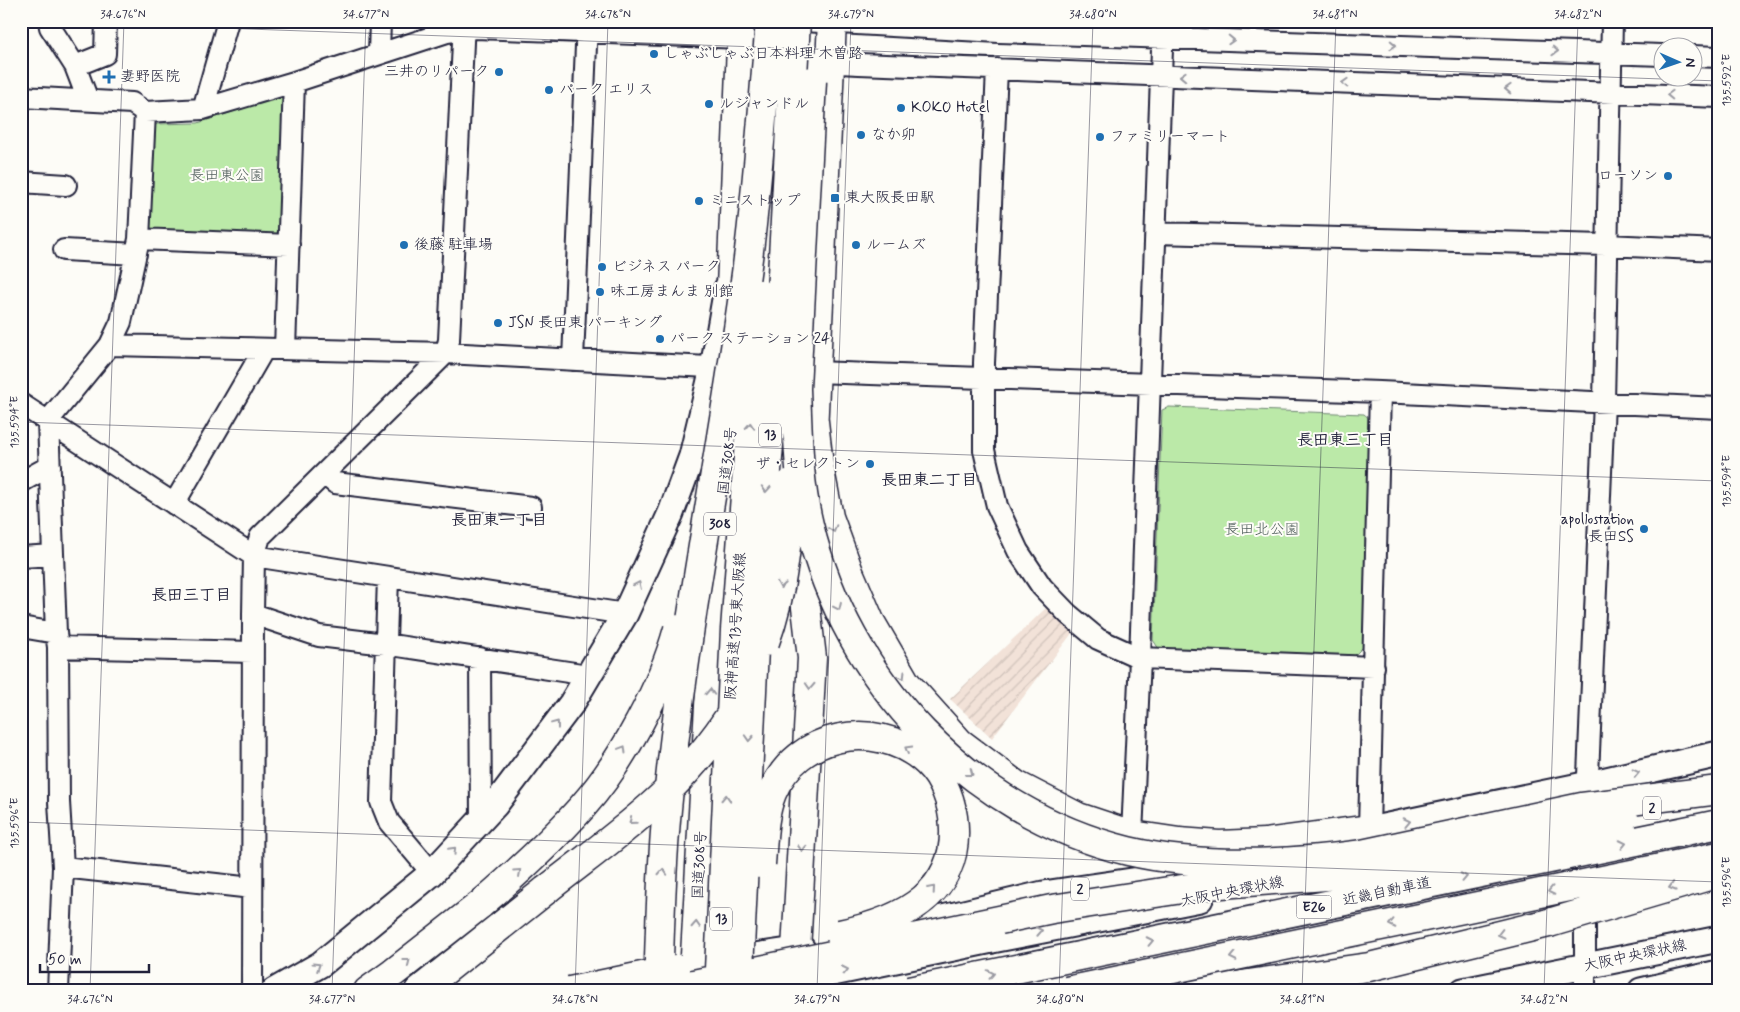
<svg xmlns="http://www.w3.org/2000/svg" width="1740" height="1012" viewBox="0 0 1740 1012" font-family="Mynerve,'Klee One',sans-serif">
<defs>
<pattern id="industrial-furrows" width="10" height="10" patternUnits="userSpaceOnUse" patternTransform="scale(1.25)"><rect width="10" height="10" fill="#f2e2d8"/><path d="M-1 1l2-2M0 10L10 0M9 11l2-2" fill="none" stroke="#cfc2ba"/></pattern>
</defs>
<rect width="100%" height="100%" fill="#fdfcf7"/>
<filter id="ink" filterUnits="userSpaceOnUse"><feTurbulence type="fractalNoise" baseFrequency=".02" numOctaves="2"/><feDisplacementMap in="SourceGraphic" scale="10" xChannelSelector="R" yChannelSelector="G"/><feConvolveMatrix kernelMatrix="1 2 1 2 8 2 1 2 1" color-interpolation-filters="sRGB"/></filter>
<g filter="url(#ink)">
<path fill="url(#industrial-furrows)" d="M 1046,608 L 1073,632 L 992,738 L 950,699 Z"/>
<path fill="#bbe9a8" stroke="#6e8672" d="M 282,96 L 288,103 L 285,230 L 277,237 L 152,232 L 146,227 L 149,132 L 157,124 L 198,123 Z
M 1169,407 L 1364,414 L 1371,420 L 1364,646 L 1354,656 L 1159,649 L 1153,640 L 1162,410 Z"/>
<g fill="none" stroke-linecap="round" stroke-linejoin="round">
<defs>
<path id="minor" d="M 49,21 L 50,27 L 75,66 L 88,100
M 803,21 L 999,32 L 1662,55
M 379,54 L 380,21
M 1692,56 L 1719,57
M 780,60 L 859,64 L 1719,97
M 75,66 L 105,54 L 106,21
M 997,69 L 984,363 L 984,450 L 997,506 L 1018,551 L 1042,587 L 1068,614 L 1098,639 L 1140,658 L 1374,667
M 21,97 L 132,103 L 145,112 L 203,109 L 294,82 L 447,32 L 475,28 L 742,38
M 203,109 L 228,21
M 21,182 L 66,185
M 1156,233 L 1606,245 L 1719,250
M 139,239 L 289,245
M 64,250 L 136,254
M 110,345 L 446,353 L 727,368
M 285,349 L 294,82
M 573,360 L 587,21
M 815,372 L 1380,392 L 1719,408
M 21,404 L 254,556 L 625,614
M 324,474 L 335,483 L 531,507
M 21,482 L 50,466
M 174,504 L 264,349
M 21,557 L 53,555
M 388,577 L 381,802 L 389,822 L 432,873
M 253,614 L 319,636 L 385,644 L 588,675
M 21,627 L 56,633
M 58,647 L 252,652
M 480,658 L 481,820
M 1587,799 L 1604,402 L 1612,21
M 1369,829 L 1380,392
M 1132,835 L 1140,658 L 1163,21
M 1585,838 L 1585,991
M 63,867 L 252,888
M 58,991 L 63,867 L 59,802 L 58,647 L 56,633 L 48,421 L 110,345 L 121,322 L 139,239 L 145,112
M 252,991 L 253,614 L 254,556 L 260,537 L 446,353 L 449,340 L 464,21"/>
<path id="major" d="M 1350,834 L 1589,784 L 1719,754
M 905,927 L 1043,894 L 1214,869
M 992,940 L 1200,899
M 721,961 L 802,949
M 274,991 L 321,964 L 432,873 L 495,805 L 572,703 L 625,614 L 671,513 L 692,456 L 713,368 L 727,288
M 1463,991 L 1719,939
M 1641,991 L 1719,973"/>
<path id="highway" d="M 730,312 L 742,21
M 813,413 L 819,465 L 829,517 L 849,572 L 870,621 L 906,683 L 960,743 L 1016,785 L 1078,817 L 1132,835 L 1179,842 L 1219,845 L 1265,843 L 1369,829
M 813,432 L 832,21
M 794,987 L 812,658 L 795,514
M 368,991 L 393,973 L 481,904
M 419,991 L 546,890
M 693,991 L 719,528 L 723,496
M 1199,991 L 1369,967 L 1549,923"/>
</defs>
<use href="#minor" stroke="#22223b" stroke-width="24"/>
<use href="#major" stroke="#22223b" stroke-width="29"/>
<use href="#highway" stroke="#22223b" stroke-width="31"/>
<use href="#minor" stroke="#fdfcf7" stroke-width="20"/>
<use href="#major" stroke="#fdfcf7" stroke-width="25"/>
<use href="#highway" stroke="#fdfcf7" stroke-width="28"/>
<defs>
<path id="major-bridge" d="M 746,991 L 992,940"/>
<path id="highway-bridge" d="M 796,389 C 798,434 798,480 809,525 C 847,681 969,812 1128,851 C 1200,868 1288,864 1362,854 L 1582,807 L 1719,790
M 795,407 L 812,81
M 765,642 C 784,590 788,537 791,483
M 761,864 C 763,840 763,815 772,793 C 797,733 874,719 922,758 C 940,772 950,795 953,817 C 963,892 902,921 840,934
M 546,890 C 585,859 626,830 662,796 C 688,772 711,744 731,714
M 481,904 C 517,873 552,841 583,806 C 623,761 662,687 678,629
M 1549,923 L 1719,873
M 570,991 L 676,969
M 658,991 C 660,930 661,869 667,809 C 684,627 723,447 747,266 C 758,185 763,103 770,21
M 660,991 L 1052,909 L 1208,885 L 1366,873 L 1624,818
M 718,991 L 735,630 L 760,294
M 738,991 L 755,627 L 782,275 L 796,21
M 909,991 L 1719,824
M 1067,991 L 1719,856"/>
</defs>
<use href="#major-bridge" stroke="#22223b" stroke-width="29" stroke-linecap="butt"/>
<use href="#highway-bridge" stroke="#22223b" stroke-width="31" stroke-linecap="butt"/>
<use href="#major-bridge" stroke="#fdfcf7" stroke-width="25"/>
<use href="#highway-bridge" stroke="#fdfcf7" stroke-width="28"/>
</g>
<defs><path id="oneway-chevron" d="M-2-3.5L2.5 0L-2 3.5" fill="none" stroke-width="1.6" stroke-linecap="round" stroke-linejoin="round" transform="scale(1.25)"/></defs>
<g stroke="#9a9aa2">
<use href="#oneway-chevron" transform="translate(1231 40) rotate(2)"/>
<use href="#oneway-chevron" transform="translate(1393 45) rotate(2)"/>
<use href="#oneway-chevron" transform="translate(1555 51) rotate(2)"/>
<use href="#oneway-chevron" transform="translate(1183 76) rotate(-178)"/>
<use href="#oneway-chevron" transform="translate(1345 83) rotate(-178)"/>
<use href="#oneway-chevron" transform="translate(1508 89) rotate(-178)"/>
<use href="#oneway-chevron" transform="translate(1670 95) rotate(-178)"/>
<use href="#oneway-chevron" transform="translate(750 426) rotate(-86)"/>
<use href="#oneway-chevron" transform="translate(766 489) rotate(94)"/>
<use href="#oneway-chevron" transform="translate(833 529) rotate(71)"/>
<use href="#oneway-chevron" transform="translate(638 585) rotate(-65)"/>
<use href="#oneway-chevron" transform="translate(781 585) rotate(100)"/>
<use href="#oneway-chevron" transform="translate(838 607) rotate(65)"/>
<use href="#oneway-chevron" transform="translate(902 676) rotate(59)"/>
<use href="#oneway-chevron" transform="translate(810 686) rotate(93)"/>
<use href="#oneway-chevron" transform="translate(710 692) rotate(-87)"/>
<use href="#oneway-chevron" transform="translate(556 724) rotate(-53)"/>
<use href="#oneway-chevron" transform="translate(749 738) rotate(93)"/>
<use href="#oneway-chevron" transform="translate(623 749) rotate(-59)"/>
<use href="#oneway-chevron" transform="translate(908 749) rotate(-149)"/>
<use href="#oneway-chevron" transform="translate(970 773) rotate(37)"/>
<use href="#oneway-chevron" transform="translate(1636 773) rotate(-13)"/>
<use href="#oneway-chevron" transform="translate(726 798) rotate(-87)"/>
<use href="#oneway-chevron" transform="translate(632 821) rotate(141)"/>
<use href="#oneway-chevron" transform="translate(1407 822) rotate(-12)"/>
<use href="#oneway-chevron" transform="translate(1623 844) rotate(-12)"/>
<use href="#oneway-chevron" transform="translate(802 848) rotate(93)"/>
<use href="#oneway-chevron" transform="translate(453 850) rotate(-47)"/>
<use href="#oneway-chevron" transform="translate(518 872) rotate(-42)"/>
<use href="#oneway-chevron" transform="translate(663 872) rotate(-87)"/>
<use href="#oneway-chevron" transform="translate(1464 877) rotate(-12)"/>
<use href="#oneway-chevron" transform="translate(1672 887) rotate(164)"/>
<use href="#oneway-chevron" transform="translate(932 889) rotate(-49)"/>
<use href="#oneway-chevron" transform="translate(1551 891) rotate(168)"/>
<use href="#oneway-chevron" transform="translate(1392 924) rotate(168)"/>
<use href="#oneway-chevron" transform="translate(696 925) rotate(-87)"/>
<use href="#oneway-chevron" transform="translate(1039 931) rotate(-11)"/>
<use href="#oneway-chevron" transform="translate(1501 934) rotate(166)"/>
<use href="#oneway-chevron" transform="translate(1150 941) rotate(-12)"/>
<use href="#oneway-chevron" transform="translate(1233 957) rotate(168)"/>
<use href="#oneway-chevron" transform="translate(407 962) rotate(-38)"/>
<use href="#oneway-chevron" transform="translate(317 966) rotate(-32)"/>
<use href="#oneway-chevron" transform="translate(845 970) rotate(-12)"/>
<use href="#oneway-chevron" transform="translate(991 974) rotate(-12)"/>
</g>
</g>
<path fill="none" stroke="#22223b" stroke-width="1" stroke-opacity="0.45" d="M 21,21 L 1719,81M 21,422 L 1719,481M 21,822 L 1719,882M 90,991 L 124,21M 332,991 L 366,21M 575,991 L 608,21M 817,991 L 851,21M 1059,991 L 1093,21M 1302,991 L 1336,21M 1544,991 L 1578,21"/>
<g fill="#1f6fb2" stroke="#fdfcf7" stroke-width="2">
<circle cx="654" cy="54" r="5"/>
<circle cx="499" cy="72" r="5"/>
<path d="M106.5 69.5h5v5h5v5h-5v5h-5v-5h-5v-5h5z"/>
<circle cx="549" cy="90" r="5"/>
<circle cx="709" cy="104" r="5"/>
<circle cx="901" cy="108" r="5"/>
<circle cx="861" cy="135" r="5"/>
<circle cx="1100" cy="137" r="5"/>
<circle cx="1668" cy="176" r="5"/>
<rect x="830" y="193" width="10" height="10" rx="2.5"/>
<circle cx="699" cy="201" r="5"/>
<circle cx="404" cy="245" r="5"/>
<circle cx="856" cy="245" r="5"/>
<circle cx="602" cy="267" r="5"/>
<circle cx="600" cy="292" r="5"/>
<circle cx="498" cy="323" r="5"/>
<circle cx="660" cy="339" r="5"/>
<circle cx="870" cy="464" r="5"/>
<circle cx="1644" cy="529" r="5"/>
</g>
<g text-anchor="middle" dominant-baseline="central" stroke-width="4" stroke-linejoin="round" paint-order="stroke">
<g fill="#fdfcf7" stroke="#646373" stroke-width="1">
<rect x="759" y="423.5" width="22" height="23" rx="4"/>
<rect x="704" y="512.5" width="32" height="23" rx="4"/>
<rect x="1643" y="796.5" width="18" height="23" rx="4"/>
<rect x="1071" y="877.5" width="18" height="23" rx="4"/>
<rect x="1296.5" y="895.5" width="35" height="23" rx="4"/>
<rect x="710" y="907.5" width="22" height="23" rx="4"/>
</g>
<g font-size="14" font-weight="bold" fill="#22223b">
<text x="770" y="435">13</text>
<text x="720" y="524">308</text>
<text x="1652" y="808">2</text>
<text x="1080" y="889">2</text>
<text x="1314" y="907">E26</text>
<text x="721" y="919">13</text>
</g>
<g font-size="15" fill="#22223b" stroke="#fdfcf7" text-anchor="start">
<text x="664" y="54">しゃぶしゃぶ日本料理 木曽路</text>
<text x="489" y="72" text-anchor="end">三井のリパーク</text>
<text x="120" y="77">妻野医院</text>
<text x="559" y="90">パーク エリス</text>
<text x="719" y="104">ルジャンドル</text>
<text x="911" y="108">KOKO Hotel</text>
<text x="871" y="135">なか卯</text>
<text x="1110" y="137">ファミリーマート</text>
<text x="1658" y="176" text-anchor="end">ローソン</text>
<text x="845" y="198">東大阪長田駅</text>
<text x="709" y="201">ミニストップ</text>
<text x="414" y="245">後藤 駐車場</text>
<text x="866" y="245">ルームズ</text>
<text x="612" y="267">ビジネス パーク</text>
<text x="610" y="292">味工房まんま 別館</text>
<text x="508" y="323">JSN 長田東 パーキング</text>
<text x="670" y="339">パーク ステーション 24</text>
<text x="860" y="464" text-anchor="end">ザ・セレクトン</text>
<text x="1634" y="520" text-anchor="end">apollostation<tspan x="1634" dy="17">長田SS</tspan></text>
</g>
<g font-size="15" fill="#505e5c" stroke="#fdfcf7">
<text x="227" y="176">長田東公園</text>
<text x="1262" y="530">長田北公園</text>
</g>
<g font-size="15" fill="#22223b" stroke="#fdfcf7">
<text transform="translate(728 461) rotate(-83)">国道308号</text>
<text transform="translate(736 626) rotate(-86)">阪神高速13号東大阪線</text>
<text transform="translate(700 865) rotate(-87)">国道308号</text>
<text transform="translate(1232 892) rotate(-11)">大阪中央環状線</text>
<text transform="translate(1387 892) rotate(-12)">近畿自動車道</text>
<text transform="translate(1635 956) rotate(-12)">大阪中央環状線</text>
</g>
<g font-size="16" font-weight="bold" fill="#22223b" stroke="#fdfcf7">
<text x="1345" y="440">長田東三丁目</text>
<text x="929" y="480">長田東二丁目</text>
<text x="499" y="520">長田東一丁目</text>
<text x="191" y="595">長田三丁目</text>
</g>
</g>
<rect width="1740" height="1012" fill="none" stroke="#fdfcf7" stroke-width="55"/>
<g transform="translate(1678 62) rotate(92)"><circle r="24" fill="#fdfcf7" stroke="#a5a5ac"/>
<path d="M0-4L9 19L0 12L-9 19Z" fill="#1f6fb2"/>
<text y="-8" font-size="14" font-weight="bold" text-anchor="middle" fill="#22223b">N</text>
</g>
<path d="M40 964v8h109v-8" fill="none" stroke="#22223b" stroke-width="2.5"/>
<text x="48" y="964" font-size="15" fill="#22223b" stroke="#fdfcf7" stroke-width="4" paint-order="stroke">50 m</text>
<rect x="28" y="28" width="1684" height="956" fill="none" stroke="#22223b" stroke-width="2"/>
<g font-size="12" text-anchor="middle" fill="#22223b">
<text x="123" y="18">34.676°N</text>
<text x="366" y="18">34.677°N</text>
<text x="608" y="18">34.678°N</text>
<text x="851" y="18">34.679°N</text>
<text x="1093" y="18">34.680°N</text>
<text x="1335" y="18">34.681°N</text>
<text x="1578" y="18">34.682°N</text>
<text transform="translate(1726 80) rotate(-90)" y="4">135.592°E</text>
<text transform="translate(14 422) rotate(-90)" y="4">135.594°E</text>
<text transform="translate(1726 481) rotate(-90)" y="4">135.594°E</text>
<text transform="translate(14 823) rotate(-90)" y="4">135.596°E</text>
<text transform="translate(1726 882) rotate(-90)" y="4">135.596°E</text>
<text x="90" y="1003">34.676°N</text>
<text x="332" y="1003">34.677°N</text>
<text x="575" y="1003">34.678°N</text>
<text x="817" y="1003">34.679°N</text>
<text x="1060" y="1003">34.680°N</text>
<text x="1302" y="1003">34.681°N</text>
<text x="1544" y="1003">34.682°N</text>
</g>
</svg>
